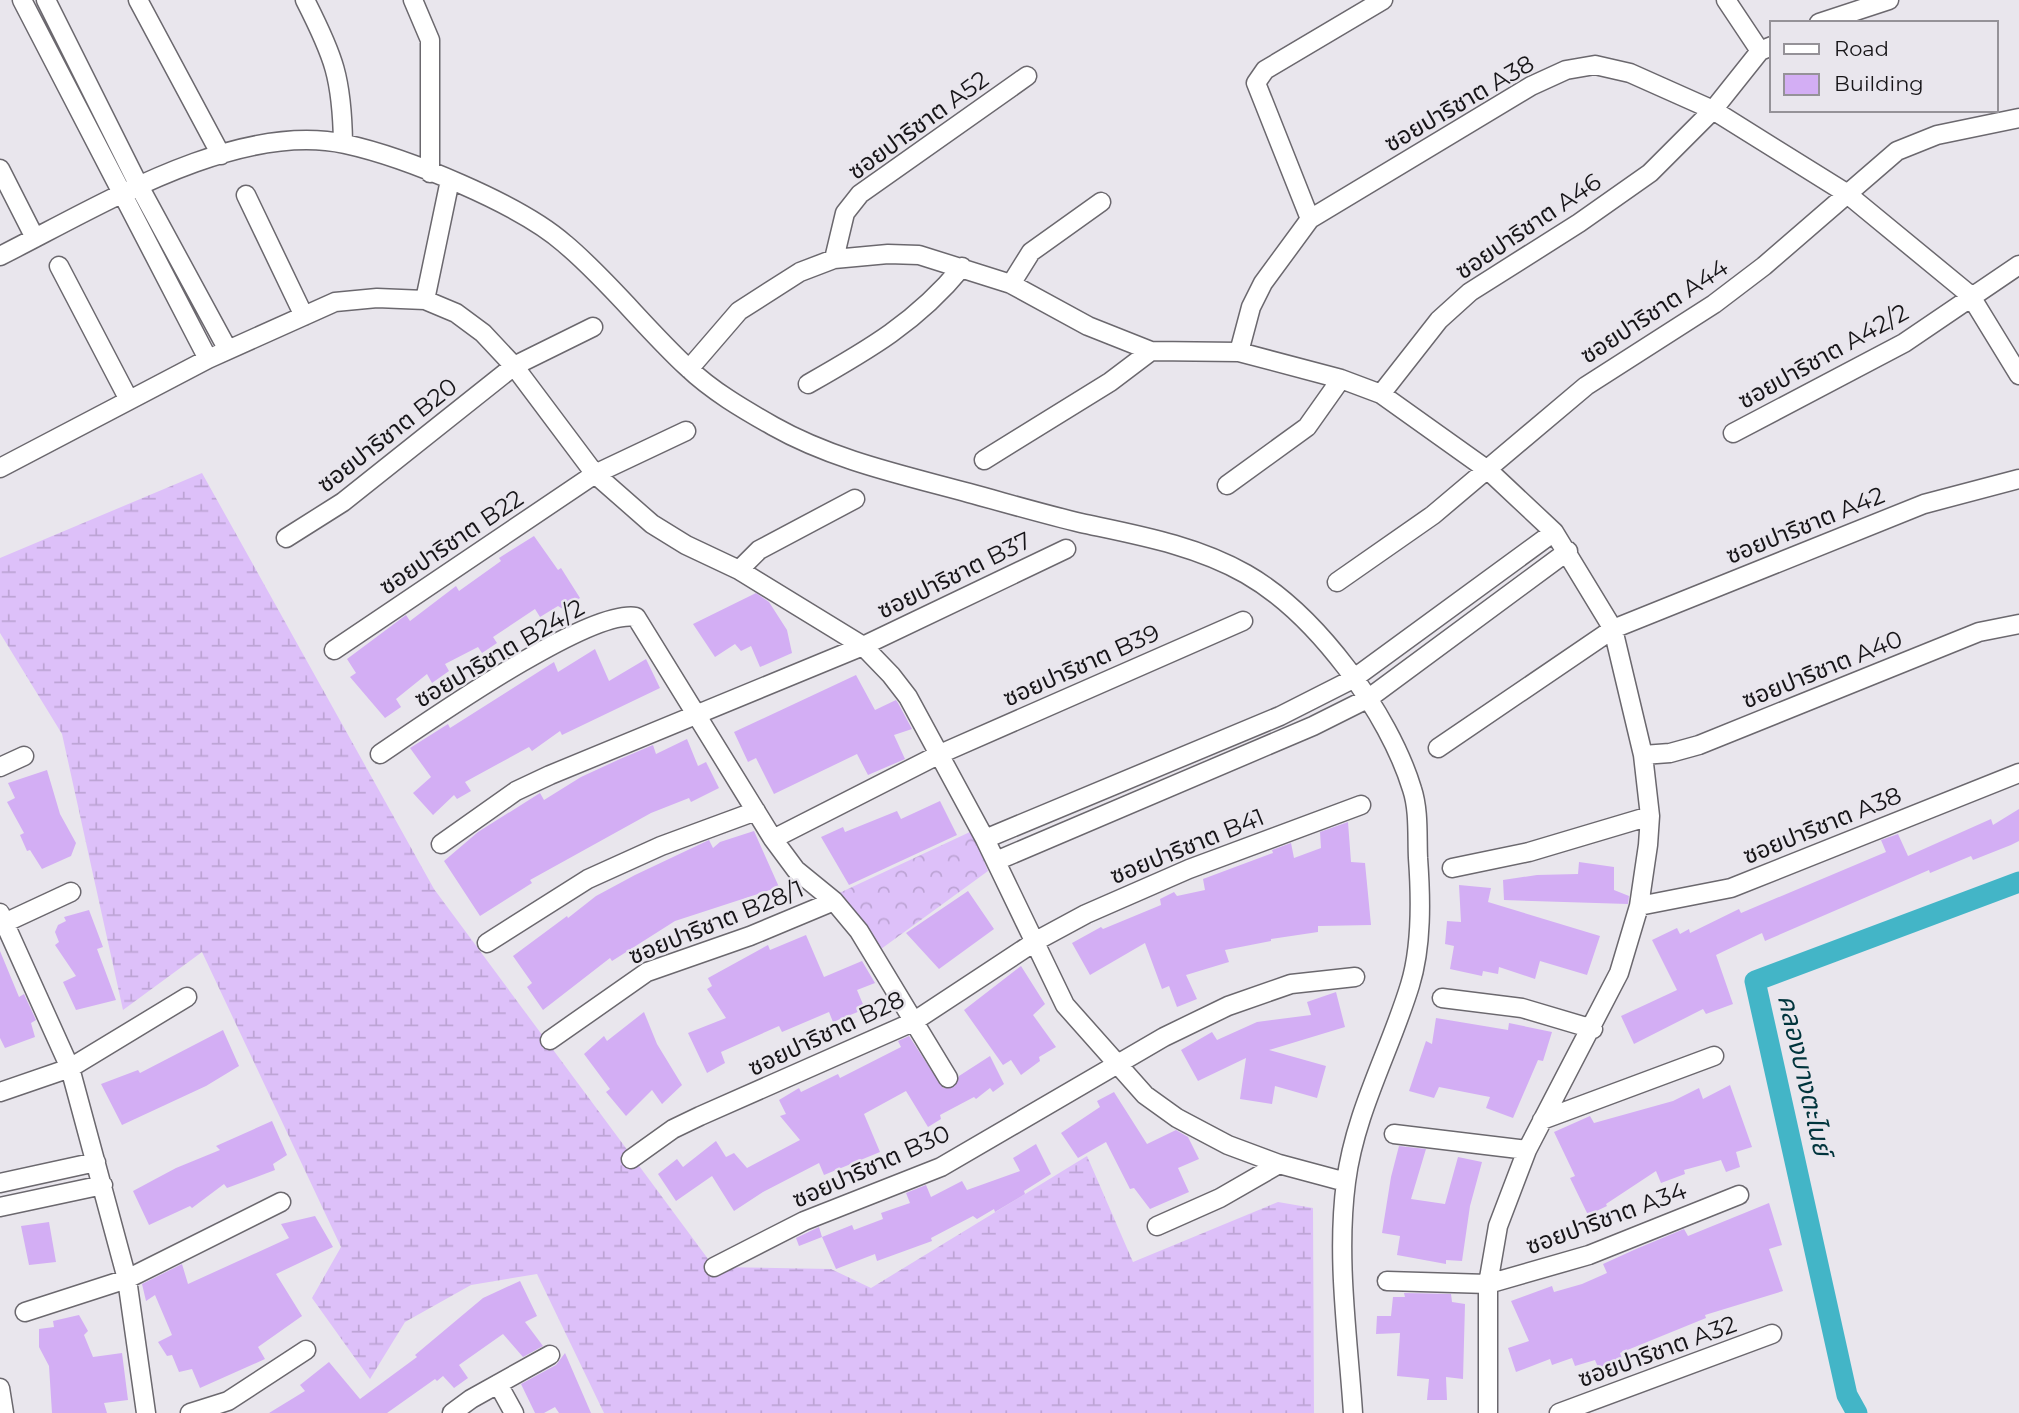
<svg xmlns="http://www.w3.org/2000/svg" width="2019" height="1413" viewBox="0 0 2019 1413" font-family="Montserrat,'Noto Sans Thai',sans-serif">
<defs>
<pattern id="forest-crowns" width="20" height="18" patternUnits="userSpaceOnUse" patternTransform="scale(1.75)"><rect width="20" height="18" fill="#ddc0f9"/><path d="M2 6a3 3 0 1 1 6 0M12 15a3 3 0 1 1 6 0" fill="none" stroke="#bda4d5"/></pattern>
<pattern id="wetland-marsh" width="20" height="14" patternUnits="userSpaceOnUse" patternTransform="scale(1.75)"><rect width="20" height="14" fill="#ddc0f9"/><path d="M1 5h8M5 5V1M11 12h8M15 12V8" fill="none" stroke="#bda4d5"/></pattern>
</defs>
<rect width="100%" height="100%" fill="#e9e6ed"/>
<path fill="url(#forest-crowns)" d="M 972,831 L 988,871 L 881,949 L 835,895 Z"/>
<path fill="url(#wetland-marsh)" d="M 202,473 L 434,889 L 714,1267 L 831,1269 L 871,1288 L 1087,1156 L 1133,1262 L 1278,1202 L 1313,1208 L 1314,1413 L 604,1413 L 537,1274 L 471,1285 L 405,1322 L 370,1379 L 312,1298 L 341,1247 L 202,952 L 123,1010 L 62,734 L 0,633 L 0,558 Z"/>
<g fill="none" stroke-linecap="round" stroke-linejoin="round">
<path stroke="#43b5c7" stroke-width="21" d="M 1857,1413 L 1847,1395 L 1755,981 L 2019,882"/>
</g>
<path fill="#d3aef4" d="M 534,536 L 558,570 L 561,568 L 580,598 L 563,609 L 558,606 L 540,617 L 535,609 L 493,637 L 497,643 L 482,653 L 478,647 L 445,664 L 449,671 L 432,683 L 427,674 L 396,699 L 401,707 L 385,718 L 350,677 L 356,673 L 347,659 L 406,615 L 410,621 L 456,586 L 459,591 L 501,561 L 499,558 Z
M 756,593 L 769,602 L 787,630 L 792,653 L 760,667 L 751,646 L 741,651 L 735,644 L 715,657 L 693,624 Z
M 595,649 L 609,681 L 646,659 L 660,688 L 562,735 L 560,731 L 532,751 L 529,747 L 465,782 L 471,791 L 457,799 L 454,795 L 433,815 L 413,793 L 431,777 L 410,748 L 448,724 L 450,728 L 554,662 L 558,672 Z
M 856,675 L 875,710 L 896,700 L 898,703 L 912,729 L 894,735 L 905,759 L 868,775 L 857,754 L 774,794 L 756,758 L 748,762 L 734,732 Z
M 687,739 L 698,766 L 706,762 L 719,788 L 691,802 L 689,798 L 651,813 L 530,880 L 532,883 L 480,916 L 444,861 L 478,832 L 540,793 L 544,800 L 581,777 L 620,759 L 653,745 L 656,754 Z
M 47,770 L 60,814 L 76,843 L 71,856 L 42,869 L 30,850 L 27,851 L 20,835 L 24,833 L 7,802 L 15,798 L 8,783 Z
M 940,801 L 957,835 L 849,885 L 821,837 L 843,827 L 845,832 L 897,811 L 901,819 Z
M 2019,809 L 2019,841 L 2011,845 L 1973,860 L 1971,856 L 1930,873 L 1929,870 L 1765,941 L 1762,933 L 1716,955 L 1733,1004 L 1706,1014 L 1703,1009 L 1634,1044 L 1621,1016 L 1677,990 L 1652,940 L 1677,928 L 1680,934 L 1689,929 L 1690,933 L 1739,909 L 1741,913 L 1886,852 L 1881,840 L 1898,834 L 1908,856 L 1991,819 L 1993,825 Z
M 1348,822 L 1351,862 L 1365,863 L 1371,925 L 1318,926 L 1318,932 L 1271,939 L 1271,941 L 1225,950 L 1229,962 L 1186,975 L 1197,999 L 1177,1007 L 1169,986 L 1162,989 L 1145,943 L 1090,975 L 1072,943 L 1101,927 L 1103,929 L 1161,905 L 1160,899 L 1174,892 L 1177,896 L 1205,890 L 1203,879 L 1273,853 L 1272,850 L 1291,843 L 1294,858 L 1321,848 L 1320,832 Z
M 754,831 L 779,887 L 675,921 L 612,961 L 610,958 L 543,1010 L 527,987 L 532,983 L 513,956 L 567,916 L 568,918 L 596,896 L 635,875 L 709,840 L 713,848 L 720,842 Z
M 1579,862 L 1614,867 L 1614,890 L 1629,896 L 1628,904 L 1504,900 L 1503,880 L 1537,875 L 1578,874 Z
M 1459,885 L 1491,888 L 1488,902 L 1600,936 L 1587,975 L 1540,961 L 1535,979 L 1499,967 L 1498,974 L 1483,971 L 1482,976 L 1450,969 L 1454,946 L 1445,944 L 1447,921 L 1461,922 Z
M 968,891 L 994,929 L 939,969 L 906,933 Z
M 89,910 L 103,947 L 97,949 L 116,1000 L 76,1010 L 63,982 L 76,976 L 55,945 L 59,942 L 55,932 L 58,925 L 66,921 L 64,917 Z
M 806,935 L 824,977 L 862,961 L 875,983 L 857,990 L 865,1009 L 833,1022 L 829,1012 L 782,1032 L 779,1026 L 721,1052 L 725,1063 L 707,1073 L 688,1033 L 726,1018 L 707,989 L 712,986 L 708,978 L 768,945 L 770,950 Z
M 0,951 L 19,997 L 24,994 L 36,1020 L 31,1023 L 35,1037 L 5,1048 L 0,1038 Z
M 1021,966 L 1045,1004 L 1033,1015 L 1056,1047 L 1039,1057 L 1040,1061 L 1021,1075 L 1011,1060 L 1003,1065 L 964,1010 Z
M 1336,992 L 1345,1027 L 1269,1050 L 1326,1066 L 1317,1098 L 1275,1086 L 1272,1104 L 1240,1099 L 1246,1058 L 1198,1081 L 1181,1050 L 1212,1032 L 1217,1040 L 1257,1022 L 1311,1015 L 1307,1002 Z
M 644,1012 L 657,1044 L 682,1085 L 662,1104 L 652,1090 L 626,1116 L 606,1092 L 610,1089 L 584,1054 L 604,1036 L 607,1041 Z
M 1436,1018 L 1508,1030 L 1509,1023 L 1552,1032 L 1543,1061 L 1538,1060 L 1513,1118 L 1486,1108 L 1490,1097 L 1439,1087 L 1434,1098 L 1409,1091 L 1426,1041 L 1432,1044 Z
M 223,1030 L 239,1066 L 206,1086 L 122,1125 L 101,1084 L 138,1070 L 140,1073 Z
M 909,1036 L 943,1088 L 954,1087 L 959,1076 L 990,1056 L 1004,1084 L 993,1092 L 990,1088 L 976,1099 L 974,1097 L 940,1115 L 941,1119 L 928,1127 L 906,1091 L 864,1114 L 880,1152 L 824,1175 L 819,1163 L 763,1192 L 734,1211 L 712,1176 L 676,1201 L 658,1174 L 677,1159 L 683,1167 L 716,1141 L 726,1157 L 734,1153 L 747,1168 L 800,1140 L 780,1116 L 786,1114 L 779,1100 L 799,1088 L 801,1092 L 838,1074 L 840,1078 L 901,1047 L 898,1041 Z
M 1730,1085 L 1752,1147 L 1736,1152 L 1740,1167 L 1726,1172 L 1721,1160 L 1684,1170 L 1685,1174 L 1661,1183 L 1656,1171 L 1606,1204 L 1607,1206 L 1588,1215 L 1570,1178 L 1575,1176 L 1554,1132 L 1590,1116 L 1594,1123 L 1673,1101 L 1699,1088 L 1703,1099 Z
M 1114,1092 L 1147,1144 L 1176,1130 L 1188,1137 L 1199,1159 L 1178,1168 L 1189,1192 L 1150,1209 L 1134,1188 L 1130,1189 L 1106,1142 L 1078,1158 L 1061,1133 L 1100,1107 L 1097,1101 Z
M 272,1121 L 287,1155 L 273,1164 L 275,1170 L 227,1188 L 224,1184 L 192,1208 L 190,1206 L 149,1225 L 133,1191 L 176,1168 L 220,1150 L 216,1146 Z
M 1036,1144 L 1051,1174 L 1024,1191 L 1025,1194 L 995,1212 L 994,1209 L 977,1219 L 973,1216 L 931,1238 L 932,1241 L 877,1261 L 875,1254 L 836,1269 L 822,1237 L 852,1225 L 854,1230 L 883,1219 L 881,1213 L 910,1203 L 906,1193 L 926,1185 L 931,1197 L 962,1181 L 967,1190 L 1020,1171 L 1013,1158 Z
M 1399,1146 L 1426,1149 L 1411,1199 L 1445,1204 L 1458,1157 L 1482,1162 L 1470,1206 L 1462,1261 L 1446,1260 L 1446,1264 L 1397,1255 L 1400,1236 L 1382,1233 L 1391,1177 Z
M 1769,1203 L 1782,1245 L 1769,1249 L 1783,1291 L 1705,1315 L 1706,1318 L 1620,1353 L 1624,1364 L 1600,1372 L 1595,1360 L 1575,1366 L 1572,1358 L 1552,1365 L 1550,1359 L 1516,1372 L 1508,1348 L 1529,1341 L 1511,1301 L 1552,1286 L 1554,1292 L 1582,1284 L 1607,1273 L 1603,1264 L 1636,1249 L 1684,1229 L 1688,1236 Z
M 315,1216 L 333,1247 L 276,1274 L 302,1316 L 258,1347 L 265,1359 L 200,1388 L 192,1369 L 179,1372 L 172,1355 L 167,1356 L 158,1342 L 172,1335 L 155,1295 L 146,1301 L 142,1284 L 182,1264 L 188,1284 L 289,1238 L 281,1224 Z
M 49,1222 L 56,1262 L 29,1265 L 21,1226 Z
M 819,1227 L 822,1237 L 799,1246 L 796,1238 Z
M 520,1281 L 537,1316 L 525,1322 L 543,1346 L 523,1357 L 503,1334 L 459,1365 L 468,1378 L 454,1388 L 443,1376 L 437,1381 L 435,1379 L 387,1413 L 269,1413 L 305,1391 L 300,1385 L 329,1362 L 360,1399 L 417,1357 L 415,1355 L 483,1298 Z
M 1404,1293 L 1451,1294 L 1452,1302 L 1465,1304 L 1463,1379 L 1446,1377 L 1447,1400 L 1427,1400 L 1429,1379 L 1397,1376 L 1400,1333 L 1376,1334 L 1377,1316 L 1391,1316 L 1393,1297 L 1405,1297 Z
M 79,1315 L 88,1331 L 84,1335 L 93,1357 L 122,1353 L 128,1400 L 104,1403 L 107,1413 L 52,1413 L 49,1366 L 39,1347 L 39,1329 L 54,1327 L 53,1321 Z
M 565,1353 L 591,1413 L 559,1413 L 555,1407 L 544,1413 L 535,1413 L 521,1384 L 556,1365 Z"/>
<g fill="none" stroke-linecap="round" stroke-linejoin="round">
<defs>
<path id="minor" d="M 22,0 L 208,359
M 46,0 L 139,186 L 228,350
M 138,0 L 221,155
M 305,0 C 334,57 342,78 343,143
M 413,0 L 430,40 L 430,173
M 1726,0 L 1760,51
M 1819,23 L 1889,0
M 0,169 L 35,238
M 246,195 L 304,316
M 1310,219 L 1256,83 L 1265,70 L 1383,0
M 0,256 C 96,208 237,120 345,144 C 405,157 520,204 565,244 C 609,281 645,328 687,367 C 712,391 743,409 773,426 C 833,460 903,475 969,493 C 1006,503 1043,514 1081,523 C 1137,535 1195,545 1246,574 C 1316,614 1389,713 1412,789 C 1419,810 1417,836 1418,858 C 1421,899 1422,946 1410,985 C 1390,1051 1355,1112 1346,1182 C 1336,1258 1348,1337 1353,1413
M 834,259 L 845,213 L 860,194 L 1027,76
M 59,266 L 129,400
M 1011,284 L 1031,252 L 1101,202
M 425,300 L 450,180
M 1239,352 L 1251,307 L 1263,283 L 1310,219 L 1531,86 L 1566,70 L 1595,65 L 1630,73 L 1713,110 L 1846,193 L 1970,295 L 2019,375
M 689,369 L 739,311 L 800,272 L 834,259 L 888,254 L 919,255 L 1011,284 L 1088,326 L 1151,351 L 1239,352 L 1341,379 L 1381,394 L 1489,471 L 1554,532 L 1613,629 L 1643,755 L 1650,816 L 1648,845 L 1639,906 L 1619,973 L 1527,1150 L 1498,1226 L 1488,1284 L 1488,1413
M 808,384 C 868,350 917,322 962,267
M 1381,394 L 1439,320 L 1470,292 L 1579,223 L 1650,173 L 1713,110 L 1760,51 L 1772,46
M 1733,433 L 1904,343 L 2019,265
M 984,460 L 1110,382 L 1151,351
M 0,468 L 208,359 L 335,302 L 377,298 L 425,300 L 456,313 L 483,333 L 514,366 L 595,474 L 652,524 L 686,545 L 739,570 L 863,646 L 891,675 L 908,697 L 985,839 L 1065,1005 L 1145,1095 L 1177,1118 L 1228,1145 L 1279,1164 L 1346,1182
M 1227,485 L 1307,427 L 1341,379
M 286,538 L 343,502 L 514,366 L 593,327
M 739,570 L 759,550 L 855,499
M 1337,582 L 1433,515 L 1586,386 L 1714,304 L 1764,266 L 1897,151 L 1937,135 L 2019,118
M 334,650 L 595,474 L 686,431
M 1438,748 L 1613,629 L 1924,504 L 2019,479
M 380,754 C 426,723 589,608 636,617 L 773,839 L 796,870 L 834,901 L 859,931 L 948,1078
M 1643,755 L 1670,753 L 1699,745 L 1979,632 L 2019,624
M 0,767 L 24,756
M 773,839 L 940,754 L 1243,621
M 985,839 L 1280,716 L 1353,679 L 1554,532
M 441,844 L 516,791 L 550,775 L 863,646 L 1066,549
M 996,861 L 1313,726 L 1369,698 L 1568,551
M 1452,868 L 1529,852 L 1650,816
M 1639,906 L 1731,888 L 2019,773
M 0,913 L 70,1068 L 127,1279 L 146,1413
M 0,925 L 71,892
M 487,943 L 588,879 L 661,846 L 756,811
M 1442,998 L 1522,1008 L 1593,1029
M 550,1040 L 647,972 L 750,936 L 834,901
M 0,1092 L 70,1068 L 187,997
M 1542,1120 L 1714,1056
M 1394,1134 L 1527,1150
M 631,1159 L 673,1129 L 700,1116 L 913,1022 L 1036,941 L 1086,914 L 1189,869 L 1361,805
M 0,1183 L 96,1162
M 0,1207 L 103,1185
M 1157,1226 L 1220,1198 L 1279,1164
M 714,1267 L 804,1221 L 941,1167 L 1164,1037 L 1228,1006 L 1291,984 L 1355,977
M 1387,1281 L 1488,1284 L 1589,1255 L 1739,1195
M 25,1312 L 127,1279 L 281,1202
M 498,1384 L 514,1413
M 0,1388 L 4,1413
M 190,1413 L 228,1401 L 306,1350
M 452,1413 L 471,1399 L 550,1355
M 1559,1413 L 1772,1334"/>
</defs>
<use href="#minor" stroke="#6b686e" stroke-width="21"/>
<use href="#minor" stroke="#fff" stroke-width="18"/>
</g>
<g text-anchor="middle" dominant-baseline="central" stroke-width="5" stroke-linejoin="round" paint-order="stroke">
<g font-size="24" fill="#171518" stroke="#e9e6ed">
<text transform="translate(1459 103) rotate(-30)">ซอยปาริชาต A38</text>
<text transform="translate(918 125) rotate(-36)">ซอยปาริชาต A52</text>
<text transform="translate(1528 226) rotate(-34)">ซอยปาริชาต A46</text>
<text transform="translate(1654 311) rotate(-33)">ซอยปาริชาต A44</text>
<text transform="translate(1823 356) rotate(-29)">ซอยปาริชาต A42/2</text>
<text transform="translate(387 435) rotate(-38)">ซอยปาริชาต B20</text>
<text transform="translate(1805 525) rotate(-22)">ซอยปาริชาต A42</text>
<text transform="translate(451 542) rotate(-34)">ซอยปาริชาต B22</text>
<text transform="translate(954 575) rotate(-26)">ซอยปาริชาต B37</text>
<text transform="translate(499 653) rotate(-30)">ซอยปาริชาต B24/2</text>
<text transform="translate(1081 665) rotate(-24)">ซอยปาริชาต B39</text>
<text transform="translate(1822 669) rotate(-22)">ซอยปาริชาต A40</text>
<text transform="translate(1822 825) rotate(-22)">ซอยปาริชาต A38</text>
<text transform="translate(1187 846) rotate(-22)">ซอยปาริชาต B41</text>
<text transform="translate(716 922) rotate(-22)">ซอยปาริชาต B28/1</text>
<text transform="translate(826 1033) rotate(-25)">ซอยปาริชาต B28</text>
<text transform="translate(871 1166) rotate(-24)">ซอยปาริชาต B30</text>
<text transform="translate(1606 1218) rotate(-20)">ซอยปาริชาต A34</text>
<text transform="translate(1657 1351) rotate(-20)">ซอยปาริชาต A32</text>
</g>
<g font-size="26" font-style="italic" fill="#00343c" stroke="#e9e6ed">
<text transform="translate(1805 1075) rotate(77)">คลองบางตะไนย์</text>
</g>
</g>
<rect x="1770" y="21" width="228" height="91" fill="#e9e6ed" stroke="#959298" stroke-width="2"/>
<rect x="1784" y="44" width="35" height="10" fill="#ffffff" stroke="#959298" stroke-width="2"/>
<text x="1834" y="56" font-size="21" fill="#171518">Road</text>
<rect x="1784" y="74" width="35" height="21" fill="#d3aef4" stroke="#959298" stroke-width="2"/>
<text x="1834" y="91" font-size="21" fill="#171518">Building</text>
</svg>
